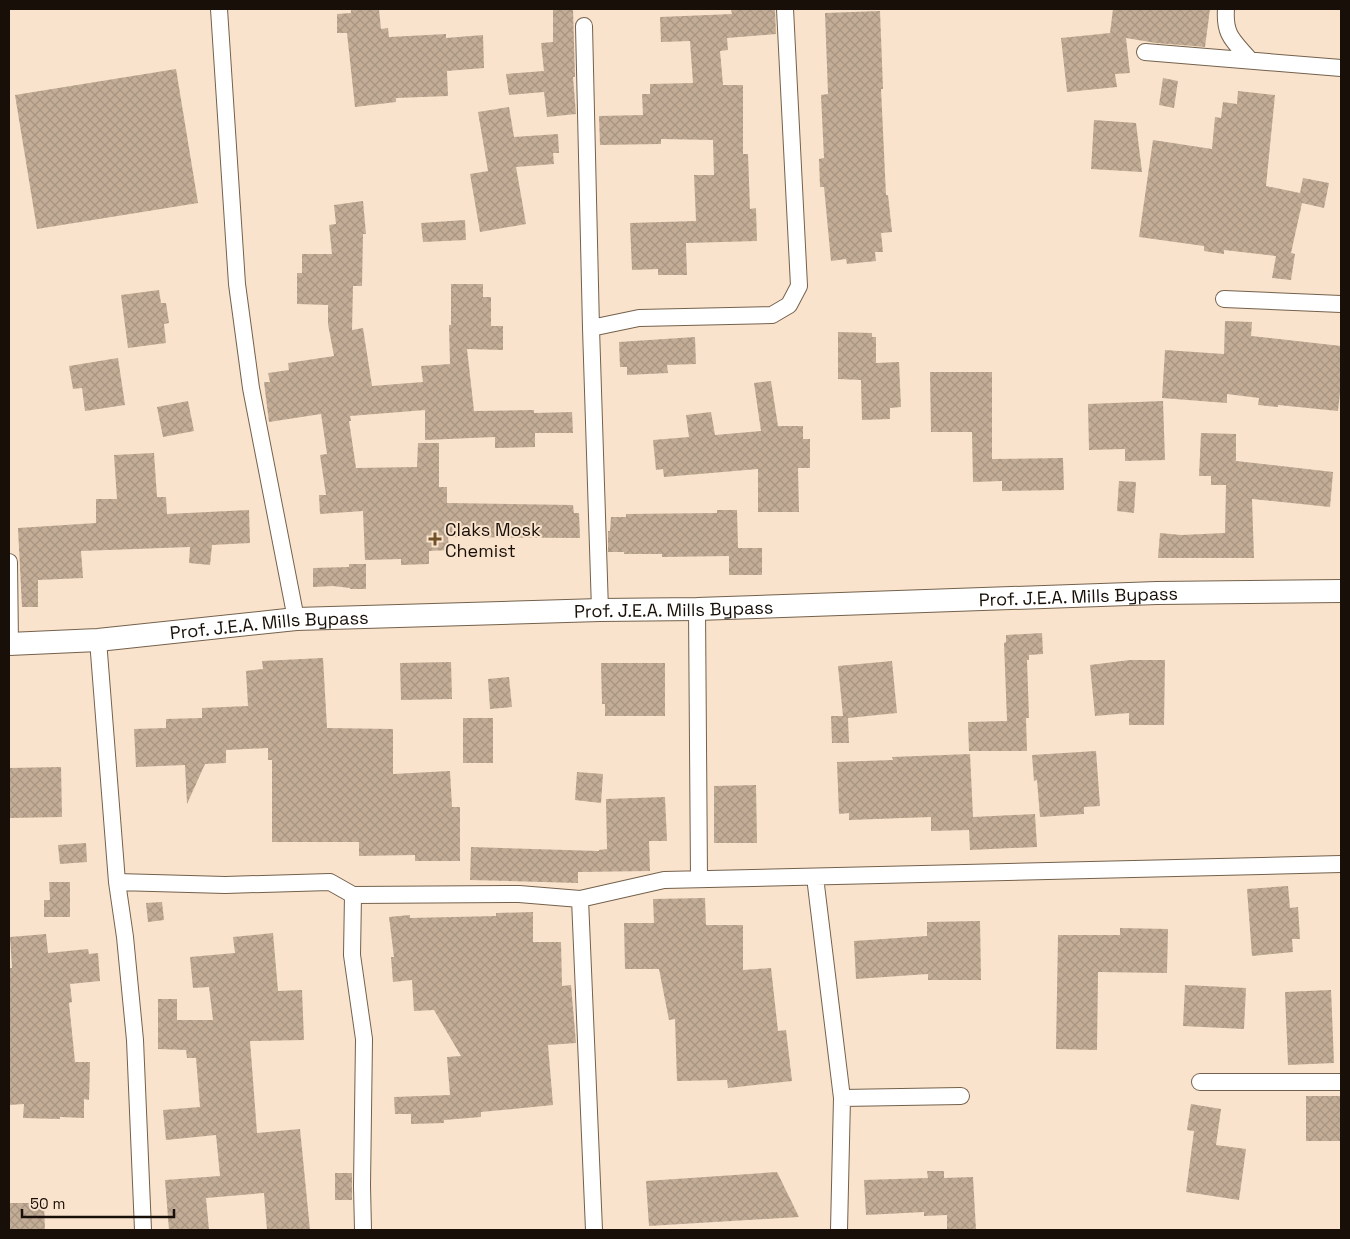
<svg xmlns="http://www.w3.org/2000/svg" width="1350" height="1239" viewBox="0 0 1350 1239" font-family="'Space Grotesk',sans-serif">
<defs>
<pattern id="building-cross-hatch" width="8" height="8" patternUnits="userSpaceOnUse" patternTransform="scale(1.25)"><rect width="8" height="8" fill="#c3ad97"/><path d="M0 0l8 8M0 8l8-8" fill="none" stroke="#a79481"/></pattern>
</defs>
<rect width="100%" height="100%" fill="#fae3cc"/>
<path fill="url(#building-cross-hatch)" d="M 351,9 L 379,9 L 381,29 L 388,28 L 389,37 L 446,34 L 446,38 L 483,35 L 484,68 L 447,71 L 448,96 L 396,98 L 396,102 L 355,107 L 347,33 L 337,33 L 337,14 L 351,13 Z
M 553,9 L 573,9 L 575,77 L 573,77 L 576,114 L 547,117 L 544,92 L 509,95 L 506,74 L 544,71 L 541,43 L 553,42 Z
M 731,9 L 775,9 L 776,34 L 727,38 L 728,50 L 720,51 L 723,85 L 743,85 L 743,154 L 748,154 L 750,209 L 756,208 L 757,241 L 686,243 L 687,275 L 658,275 L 658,269 L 632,270 L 630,223 L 696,221 L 694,175 L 714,175 L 713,140 L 661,139 L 661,144 L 600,145 L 599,116 L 643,115 L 642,94 L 650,94 L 650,84 L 693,83 L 690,41 L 661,42 L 660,17 L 732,14 Z
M 1113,9 L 1210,9 L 1205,47 L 1156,43 L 1126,38 L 1130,73 L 1115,74 L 1117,87 L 1067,92 L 1061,38 L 1110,33 Z
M 880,11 L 883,89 L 881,89 L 886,195 L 888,195 L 892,232 L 881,233 L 883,252 L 875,252 L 876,261 L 847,264 L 846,259 L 831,261 L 824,187 L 820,187 L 819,159 L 824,158 L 821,95 L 828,94 L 825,13 Z
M 176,69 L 198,203 L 37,229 L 15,95 Z
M 1163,78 L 1178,81 L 1174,108 L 1159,105 Z
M 1238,91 L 1275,95 L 1266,186 L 1300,193 L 1303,178 L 1329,183 L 1324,208 L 1302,203 L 1291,253 L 1295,254 L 1291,280 L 1272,278 L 1276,256 L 1224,250 L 1224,254 L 1204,251 L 1204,246 L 1139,237 L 1153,140 L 1212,149 L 1215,117 L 1221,118 L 1223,102 L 1237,104 Z
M 509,107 L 514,137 L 558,134 L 559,153 L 553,153 L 554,164 L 516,167 L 526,224 L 480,232 L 470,174 L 488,171 L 478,112 Z
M 1094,120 L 1136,123 L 1142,172 L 1091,169 Z
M 363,201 L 366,234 L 363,234 L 362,286 L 353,286 L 352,330 L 363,328 L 372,386 L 423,382 L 421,366 L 450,364 L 449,325 L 451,325 L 451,284 L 483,284 L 483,297 L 491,297 L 491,326 L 503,326 L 503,350 L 467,349 L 474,411 L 534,410 L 534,413 L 572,412 L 573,433 L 535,433 L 535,447 L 495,448 L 495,437 L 425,440 L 425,410 L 350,416 L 351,421 L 349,421 L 356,468 L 417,467 L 418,443 L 439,443 L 439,487 L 447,487 L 447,503 L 573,505 L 574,513 L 579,513 L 580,538 L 448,537 L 449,550 L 429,551 L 429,564 L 401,565 L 401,559 L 365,560 L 363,511 L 320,514 L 319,495 L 326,495 L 320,455 L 327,454 L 321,414 L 269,422 L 264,382 L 270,382 L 268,373 L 289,370 L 288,363 L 334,356 L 328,324 L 328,305 L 297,304 L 297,273 L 302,273 L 302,254 L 332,254 L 329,225 L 336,224 L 334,205 Z
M 465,220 L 466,240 L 423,242 L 421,223 Z
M 159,290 L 161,303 L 166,303 L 169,323 L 164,324 L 166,343 L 128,348 L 121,295 Z
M 1225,321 L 1252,322 L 1251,336 L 1341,346 L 1341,384 L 1338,411 L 1278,405 L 1278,407 L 1258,405 L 1259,398 L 1227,394 L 1227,403 L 1162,398 L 1165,350 L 1224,354 Z
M 838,332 L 872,333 L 872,337 L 876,337 L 876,363 L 899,362 L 901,407 L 890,408 L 890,419 L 862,420 L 861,380 L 838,379 Z
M 695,337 L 696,364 L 667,365 L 668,373 L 627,375 L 627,367 L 620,367 L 619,342 Z
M 118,358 L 125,405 L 85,411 L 82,388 L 73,389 L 69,366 Z
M 930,372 L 992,372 L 992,459 L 1063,458 L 1064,490 L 1002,491 L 1002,481 L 973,482 L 972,432 L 931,432 Z
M 771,381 L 778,426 L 803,426 L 803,439 L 810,439 L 810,468 L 798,468 L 799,512 L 758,512 L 758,469 L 664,477 L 663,469 L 656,470 L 653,440 L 689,437 L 686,415 L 711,412 L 715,435 L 761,431 L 754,383 Z
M 188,401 L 194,431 L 163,437 L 157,407 Z
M 1163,401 L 1165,460 L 1125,461 L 1125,449 L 1089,450 L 1088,404 Z
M 1201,433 L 1236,434 L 1236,461 L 1333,472 L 1330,507 L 1252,499 L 1254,558 L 1158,558 L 1160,533 L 1181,535 L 1225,533 L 1226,485 L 1211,485 L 1211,476 L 1199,476 Z
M 154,453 L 157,497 L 166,497 L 167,514 L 249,510 L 250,543 L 212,545 L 210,565 L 189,563 L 190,547 L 81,551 L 83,578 L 38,580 L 38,607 L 22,607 L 18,528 L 96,523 L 96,499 L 117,499 L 114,455 Z
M 1119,481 L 1136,482 L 1134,513 L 1117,511 Z
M 717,510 L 737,510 L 738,548 L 762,548 L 762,575 L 729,575 L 729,556 L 662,557 L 662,554 L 624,554 L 624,552 L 608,552 L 608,531 L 610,531 L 611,517 L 626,517 L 626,514 L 717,513 Z
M 349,564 L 366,564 L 366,589 L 350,589 L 350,588 L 333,586 L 313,587 L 313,568 L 349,567 Z
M 1042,633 L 1043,654 L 1029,655 L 1029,660 L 1027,660 L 1029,718 L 1026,718 L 1027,751 L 969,751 L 968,722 L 1007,721 L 1004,643 L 1006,642 L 1006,635 Z
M 323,658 L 327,728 L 393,729 L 393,774 L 450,771 L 452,807 L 460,807 L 460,861 L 415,861 L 415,855 L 359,856 L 359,842 L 272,842 L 272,760 L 268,760 L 268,748 L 226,750 L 226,763 L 205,764 L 187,804 L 185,765 L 136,767 L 134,729 L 166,728 L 166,719 L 202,718 L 202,708 L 248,706 L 246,671 L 263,669 L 262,661 Z
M 1130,660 L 1165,660 L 1164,725 L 1129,725 L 1129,713 L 1095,716 L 1090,665 Z
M 892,661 L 897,713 L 848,718 L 849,743 L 832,743 L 831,716 L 843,716 L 838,666 Z
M 451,662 L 452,699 L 401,700 L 400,663 Z
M 601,663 L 665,663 L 665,716 L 605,716 L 605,704 L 602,704 Z
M 509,677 L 512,707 L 490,709 L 488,679 Z
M 463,718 L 493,718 L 493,763 L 463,763 Z
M 1096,751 L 1100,806 L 1084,807 L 1084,814 L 1040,817 L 1037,780 L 1034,781 L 1032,755 Z
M 970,754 L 973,817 L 1035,814 L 1037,847 L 970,850 L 969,830 L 931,831 L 931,817 L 849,820 L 849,813 L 839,814 L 837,762 L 893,760 L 892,757 Z
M 61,767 L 62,817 L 9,818 L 9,768 Z
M 577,772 L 603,774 L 601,803 L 575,800 Z
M 756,785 L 757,843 L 714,843 L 714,786 Z
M 665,797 L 667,841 L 649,841 L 650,871 L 578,872 L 578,883 L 470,880 L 471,847 L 599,851 L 599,850 L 607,849 L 606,799 Z
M 86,843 L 87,862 L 60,864 L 58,845 Z
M 49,882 L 70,882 L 70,917 L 44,917 L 44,900 L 50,900 Z
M 1288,886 L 1290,908 L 1298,907 L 1300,939 L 1292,939 L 1293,952 L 1252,956 L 1247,889 Z
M 705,898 L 706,925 L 743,925 L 743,970 L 771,968 L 778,1031 L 786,1030 L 792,1081 L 728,1088 L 727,1080 L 677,1081 L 675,1019 L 669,1020 L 659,969 L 625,969 L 624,923 L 654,923 L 653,899 Z
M 162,902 L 164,920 L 148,922 L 146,903 Z
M 533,912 L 533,942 L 561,942 L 562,986 L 571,985 L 576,1043 L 548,1045 L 553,1105 L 481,1112 L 481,1117 L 444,1120 L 444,1123 L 411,1124 L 411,1114 L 395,1114 L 394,1097 L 450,1095 L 447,1057 L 461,1056 L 434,1010 L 414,1011 L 412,980 L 393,982 L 391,957 L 394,957 L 389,917 L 410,915 L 410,918 L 496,916 L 496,913 Z
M 980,921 L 981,980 L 928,980 L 928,974 L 856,979 L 854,941 L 927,936 L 927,922 Z
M 1120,928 L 1168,929 L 1167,973 L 1098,972 L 1097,1050 L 1056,1049 L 1058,935 L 1120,935 Z
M 273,933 L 278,991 L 302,990 L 304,1040 L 250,1041 L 257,1133 L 300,1129 L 310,1230 L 267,1230 L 264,1193 L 206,1198 L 209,1230 L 169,1230 L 165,1180 L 220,1176 L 216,1135 L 166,1140 L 163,1110 L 200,1107 L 196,1058 L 187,1058 L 186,1050 L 158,1049 L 158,999 L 177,999 L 177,1020 L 213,1020 L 209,987 L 193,988 L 190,957 L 235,953 L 233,937 Z
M 46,934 L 48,953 L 88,949 L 89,954 L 98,953 L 100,981 L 70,984 L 72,1002 L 69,1003 L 75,1062 L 90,1062 L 89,1100 L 84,1099 L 84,1118 L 60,1117 L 60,1119 L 23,1118 L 24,1104 L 9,1105 L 9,968 L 12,968 L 10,937 Z
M 1185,985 L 1246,988 L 1244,1029 L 1183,1026 Z
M 1331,990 L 1334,1063 L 1288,1065 L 1285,992 Z
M 1306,1096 L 1341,1096 L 1341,1141 L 1306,1141 Z
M 1191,1104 L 1221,1109 L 1216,1145 L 1246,1149 L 1239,1200 L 1186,1192 L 1194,1131 L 1187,1130 Z
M 927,1171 L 944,1171 L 944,1178 L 973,1177 L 976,1230 L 947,1230 L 947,1215 L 924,1216 L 924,1212 L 866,1215 L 864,1180 L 928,1178 Z
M 777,1172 L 799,1217 L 649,1226 L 646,1181 Z
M 335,1173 L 352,1173 L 352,1200 L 335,1200 Z
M 9,1203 L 44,1203 L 45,1230 L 9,1230 Z"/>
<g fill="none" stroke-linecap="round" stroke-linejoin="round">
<defs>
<path id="street" d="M 219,9 L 237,284 L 251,388 L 296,619
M 1226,9 C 1224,36 1234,41 1250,60
M 584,26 L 591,328 L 600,610
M 1145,52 L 1341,68
M 1224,299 L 1341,304
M 591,328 L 639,318 L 772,315 L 789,305 L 799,286 L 785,9
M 9,562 L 10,644
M 697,609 L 699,879
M 98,640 L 117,882 L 125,937 L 135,1040 L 143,1230
M 815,877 L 842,1098 L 839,1230
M 117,882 L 225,885 L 330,882 L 353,895 L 519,894 L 580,899 L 664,880 L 1341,864
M 353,895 L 352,955 L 364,1039 L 362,1186 L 363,1230
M 580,899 L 594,1230
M 1200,1082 L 1341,1082
M 842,1098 L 961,1096"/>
<g id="secondary">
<path id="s1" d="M 9,644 L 98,640 L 296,619 L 600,610 L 697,609 L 1157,593 L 1341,591"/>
</g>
</defs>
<use href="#street" stroke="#74614c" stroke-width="18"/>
<use href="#secondary" stroke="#74614c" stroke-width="24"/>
<use href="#street" stroke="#fff" stroke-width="16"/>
<use href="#secondary" stroke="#fff" stroke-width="22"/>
</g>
<path fill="#725028" stroke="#fae3cc" stroke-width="2" d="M432.5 531.5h5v5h5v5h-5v5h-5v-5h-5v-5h5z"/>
<g text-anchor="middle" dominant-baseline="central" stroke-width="4" stroke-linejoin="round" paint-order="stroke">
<g font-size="18" fill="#181008" stroke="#fae3cc" text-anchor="start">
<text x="445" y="529">Claks Mosk<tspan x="445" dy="21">Chemist</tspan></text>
</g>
<g font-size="18" fill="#181008" stroke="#fae3cc">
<text stroke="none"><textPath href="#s1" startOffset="1071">Prof. J.E.A. Mills Bypass</textPath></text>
<text stroke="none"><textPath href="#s1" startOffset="666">Prof. J.E.A. Mills Bypass</textPath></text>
<text stroke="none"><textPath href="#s1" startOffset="261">Prof. J.E.A. Mills Bypass</textPath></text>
</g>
</g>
<rect width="1350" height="1239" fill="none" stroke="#181008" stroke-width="20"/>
<path d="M22 1209v8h152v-8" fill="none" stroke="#181008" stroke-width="2.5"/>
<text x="30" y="1209" font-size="15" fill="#181008" stroke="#fae3cc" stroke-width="4" paint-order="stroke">50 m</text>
</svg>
